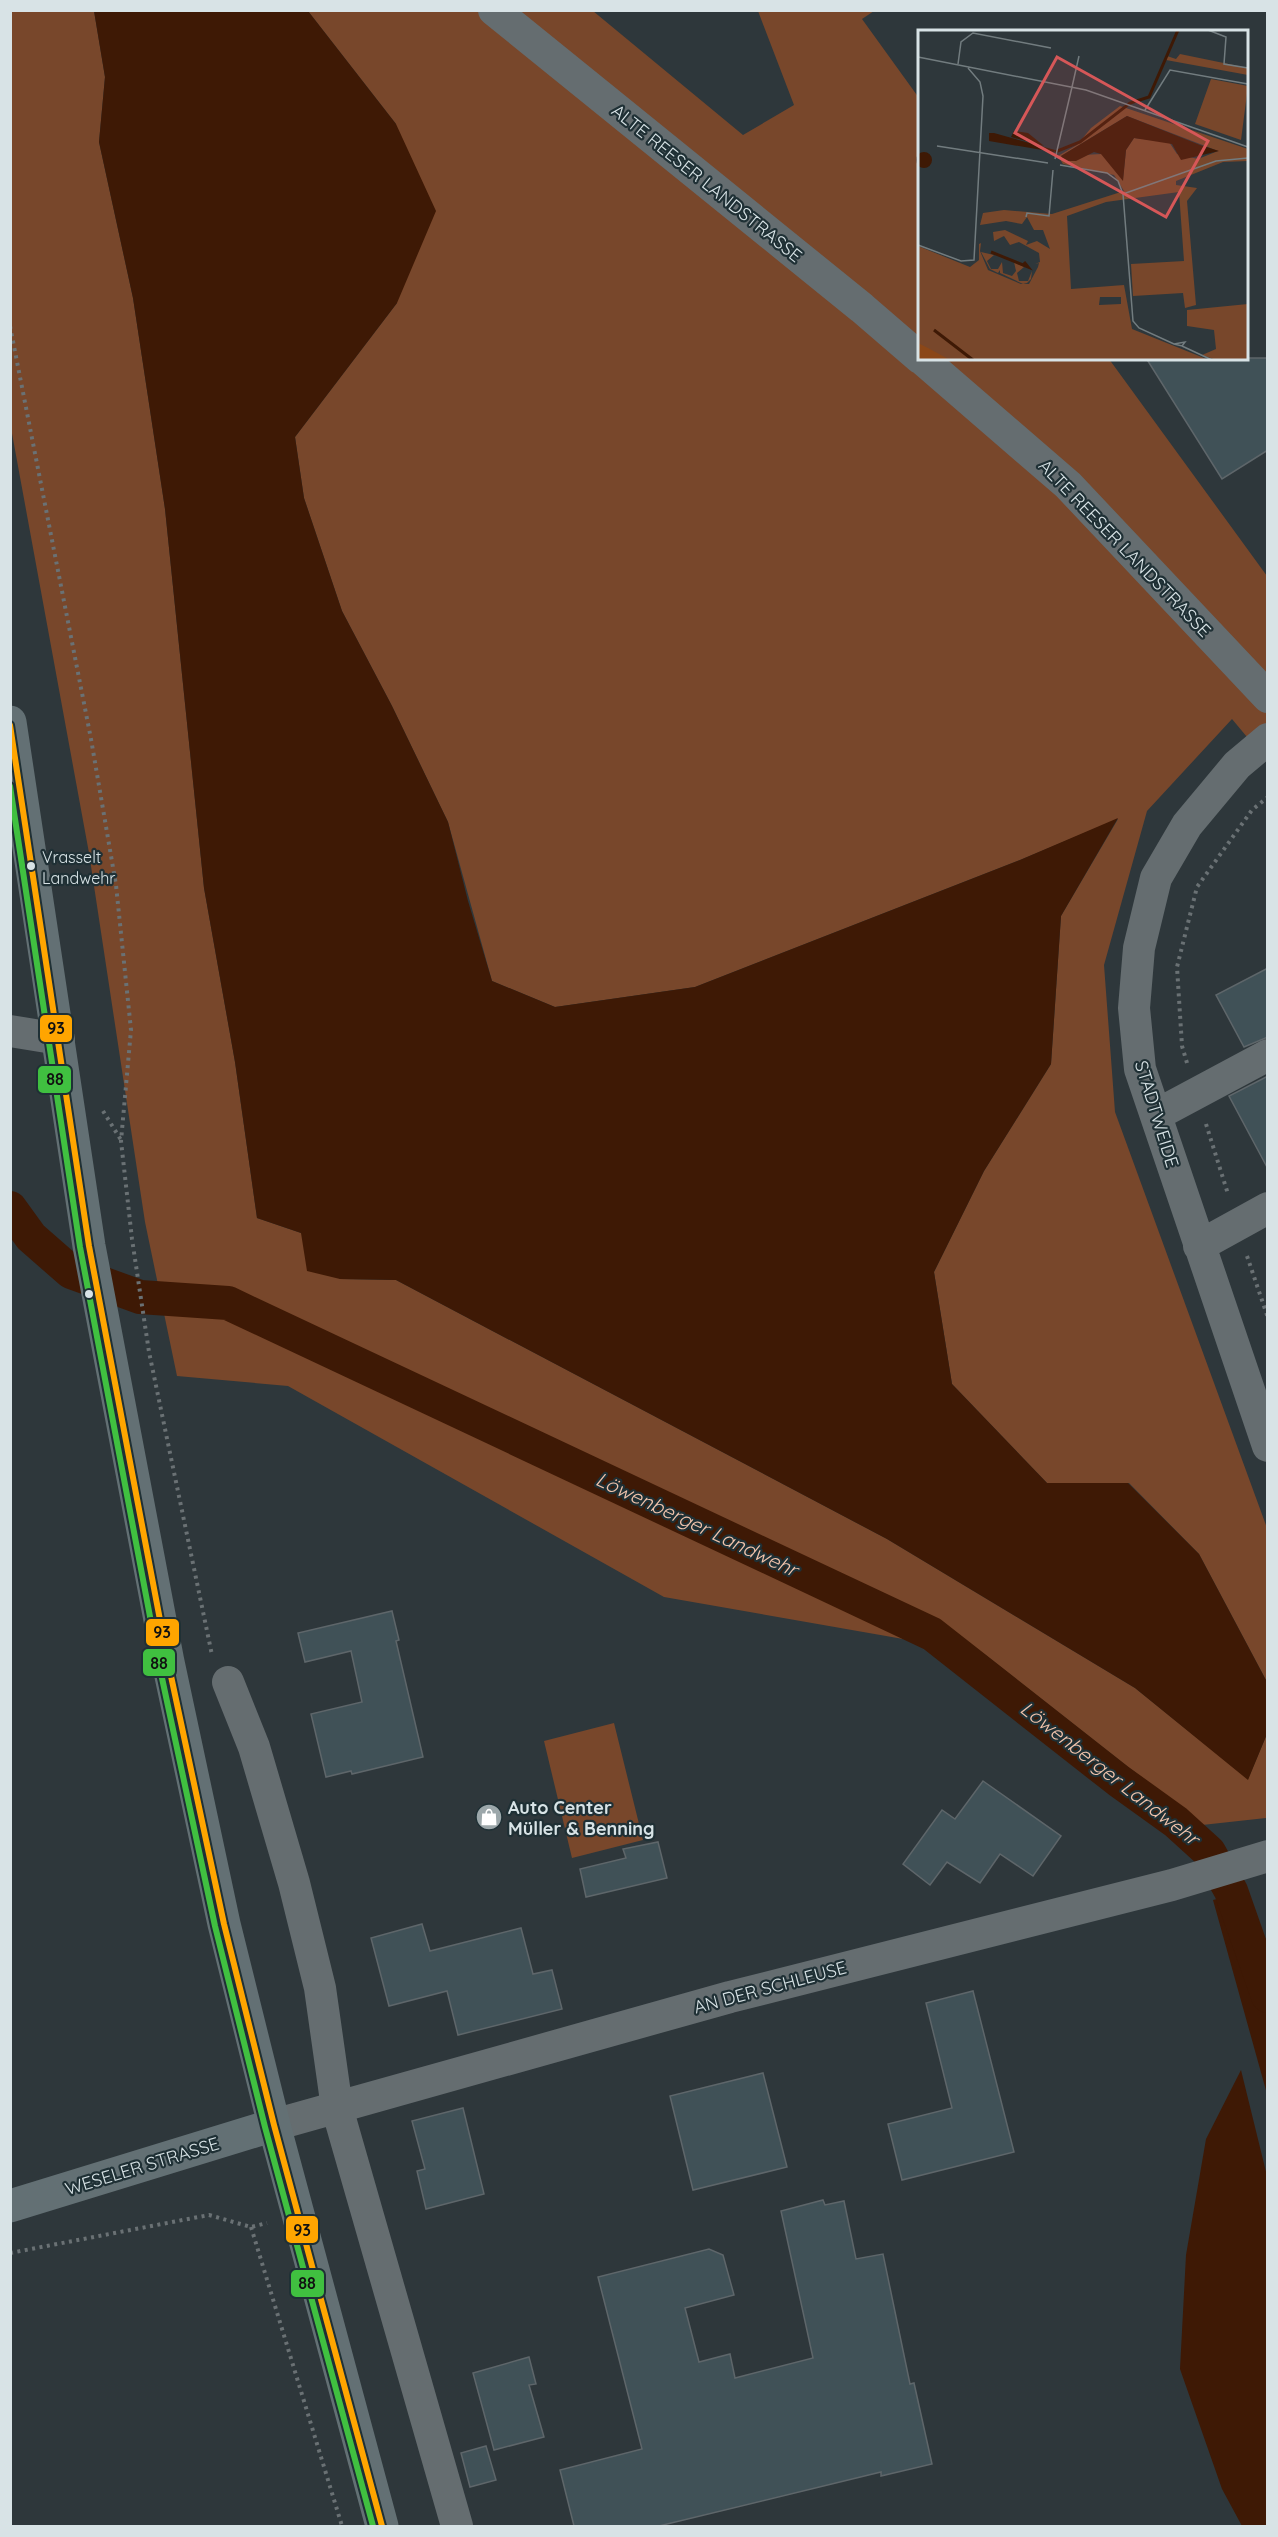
<svg xmlns="http://www.w3.org/2000/svg" width="1278" height="2537" viewBox="0 0 1278 2537" font-family="Quicksand,sans-serif">
<rect width="100%" height="100%" fill="#2e373b"/>
<path fill="#78472b" d="M 10,11 L 94,11 L 105,77 L 99,142 L 133,298 L 165,509 L 204,888 L 235,1062 L 257,1218 L 301,1233 L 340,1279 L 396,1280 L 887,1539 L 1135,1688 L 1248,1779 L 1267,1734 L 1266,1818 L 1202,1825 L 983,1653 L 664,1597 L 288,1386 L 177,1376 L 145,1222 L 89,853 L 11,428 Z
M 308,11 L 593,11 L 743,135 L 794,105 L 758,11 L 874,11 L 862,19 L 919,98 L 920,358 L 1109,359 L 1267,576 L 1267,761 L 1232,719 L 1147,811 L 1104,965 L 1115,1112 L 1267,1528 L 1267,1682 L 1199,1554 L 1129,1483 L 1047,1483 L 952,1384 L 934,1272 L 984,1171 L 1051,1064 L 1061,916 L 1118,819 L 1020,860 L 695,987 L 555,1007 L 492,981 L 448,822 L 392,706 L 342,611 L 304,498 L 295,437 L 397,303 L 396,124 Z
M 614,1723 L 643,1840 L 572,1858 L 544,1741 Z"/>
<path fill="#3e1905" d="M 94,11 L 308,11 L 396,124 L 436,211 L 397,303 L 295,437 L 304,498 L 342,611 L 392,706 L 448,822 L 468,901 L 492,981 L 555,1007 L 695,987 L 1020,860 L 1118,818 L 1061,916 L 1051,1064 L 984,1171 L 934,1272 L 952,1384 L 1047,1483 L 1128,1483 L 1199,1554 L 1267,1682 L 1267,1734 L 1248,1780 L 1135,1688 L 887,1539 L 396,1280 L 340,1279 L 307,1271 L 301,1233 L 257,1218 L 235,1062 L 204,888 L 165,509 L 133,298 L 99,142 L 105,77 Z
M 1245,1892 L 1267,1942 L 1267,2094 L 1213,1900 Z
M 1241,2070 L 1268,2180 L 1267,2526 L 1242,2526 L 1222,2489 L 1180,2369 L 1186,2255 L 1206,2139 Z"/>
<g fill="none" stroke-linecap="round" stroke-linejoin="round">
<path stroke="#3e1905" stroke-width="34" d="M 10,1208 L 31,1237 L 71,1272 L 140,1297 L 228,1303 L 932,1634 L 1119,1781 L 1176,1822 L 1209,1852 L 1231,1891 L 1268,1996"/>
</g>
<path fill="#405157" stroke="#5e666a" stroke-width="1.5" d="M 1146,358 L 1268,358 L 1268,450 L 1222,479 Z
M 1268,968 L 1268,1037 L 1244,1047 L 1216,995 Z
M 1268,1076 L 1268,1169 L 1229,1096 Z
M 392,1611 L 399,1640 L 396,1641 L 423,1757 L 352,1774 L 351,1771 L 326,1777 L 311,1714 L 362,1702 L 351,1651 L 305,1662 L 298,1633 Z
M 983,1781 L 1061,1836 L 1033,1876 L 1000,1854 L 980,1883 L 947,1862 L 930,1885 L 903,1864 L 942,1810 L 955,1819 Z
M 658,1842 L 667,1878 L 586,1897 L 580,1869 L 626,1858 L 623,1849 Z
M 422,1924 L 430,1951 L 521,1928 L 533,1974 L 552,1970 L 562,2009 L 458,2035 L 447,1991 L 389,2006 L 371,1938 Z
M 973,1991 L 1014,2152 L 902,2180 L 888,2124 L 952,2108 L 926,2003 Z
M 763,2073 L 787,2167 L 693,2190 L 670,2096 Z
M 463,2108 L 484,2194 L 426,2209 L 417,2171 L 425,2169 L 412,2121 Z
M 823,2200 L 825,2205 L 844,2201 L 856,2259 L 883,2254 L 910,2384 L 914,2383 L 932,2464 L 881,2476 L 881,2472 L 659,2526 L 574,2526 L 560,2470 L 642,2449 L 598,2277 L 709,2249 L 723,2255 L 734,2295 L 685,2308 L 699,2362 L 730,2354 L 735,2378 L 813,2358 L 781,2211 Z
M 529,2357 L 536,2384 L 529,2385 L 544,2437 L 494,2450 L 473,2373 Z
M 486,2446 L 496,2480 L 470,2487 L 461,2453 Z"/>
<g fill="none" stroke-linecap="round" stroke-linejoin="round">
<path stroke="#6a7174" stroke-width="4" stroke-dasharray="3 4.5" stroke-linecap="butt" d="M 10,326 L 91,739 L 116,885 L 131,1030 L 121,1141 L 132,1239 L 149,1352 L 212,1655
M 1187,1063 L 1182,1046 L 1177,967 L 1197,887 L 1252,810 L 1268,797
M 103,1111 L 121,1140
M 1206,1124 L 1228,1194
M 1247,1256 L 1268,1318
M 251,2227 L 342,2526
M 10,2253 L 209,2215 L 251,2227 L 267,2223"/>
<path stroke="#656d70" stroke-width="32" d="M 494,10 L 862,308 L 920,358
M 921,358 L 1068,485 L 1268,697
M 1268,739 L 1237,765 L 1187,825 L 1156,878 L 1139,948 L 1134,1008 L 1140,1069 L 1268,1446
M 10,1031 L 59,1039
M 1156,1115 L 1268,1055
M 1199,1246 L 1268,1208
M 228,1682 L 254,1747 L 294,1883 L 320,1988 L 337,2108 L 457,2526
M 274,2125 L 730,1997 L 1172,1885 L 1268,1856"/>
<path stroke="#637074" stroke-width="33" d="M 10,722 L 89,1246 L 168,1662 L 224,1924 L 274,2125 L 382,2526
M 10,2206 L 274,2125"/>
<defs>
<path id="bus-1" d="M 10,725 L 89,1246 L 168,1662 L 224,1924 L 274,2125 L 382,2526"/>
<path id="bus-2" d="M 10,786 L 80,1247 L 159,1664 L 215,1926 L 265,2127 L 373,2526"/>
</defs>
<use href="#bus-1" stroke="#1f3035" stroke-width="10"/>
<use href="#bus-2" stroke="#1f3035" stroke-width="10"/>
<use href="#bus-1" stroke="#ffa500" stroke-width="6"/>
<use href="#bus-2" stroke="#40c040" stroke-width="6"/>
</g>
<defs>
<symbol id="shop-disc" viewBox="-11 -11 22 22"><circle r="9.5" fill="#9ca7aa" stroke="#1f3035"/><path d="M-5-2.5h2.3a2.7 3.5 0 0 1 5.4 0H5L5.5 6h-11ZM-1.5-2.5h3a1.5 2.3 0 0 0-3 0Z" fill="#fff"/></symbol>
</defs>
<g fill-rule="evenodd">
<use href="#shop-disc" x="474" y="1802" width="30" height="30"/>
</g>
<g fill="#d8e3e6" stroke="#1f3035" stroke-width="2">
<circle cx="31" cy="866" r="5"/>
<circle cx="89" cy="1294" r="5"/>
</g>
<g text-anchor="middle" dominant-baseline="central" stroke-width="4.5" stroke-linejoin="round" paint-order="stroke">
<g font-size="16" fill="#d8e3e6" stroke="#1f3035" text-anchor="start">
<text x="42" y="857">Vrasselt<tspan x="42" dy="21">Landwehr</tspan></text>
</g>
<g font-size="18" fill="#d8e3e6" stroke="#1f3035">
<text transform="translate(707 183) rotate(39)">ALTE REESER LANDSTRASSE</text>
<text transform="translate(1125 548) rotate(46)">ALTE REESER LANDSTRASSE</text>
<text transform="translate(1157 1114) rotate(73)">STADTWEIDE</text>
<text transform="translate(770 1987) rotate(-15)">AN DER SCHLEUSE</text>
<text transform="translate(142 2166) rotate(-17)">WESELER STRASSE</text>
</g>
<g font-size="18" font-weight="bold" fill="#d8e3e6" stroke="#1f3035" text-anchor="start">
<text x="508" y="1807">Auto Center<tspan x="508" dy="21">Müller &amp; Benning</tspan></text>
</g>
<g font-size="20" font-style="italic" fill="#f2c4ac" stroke="#1f3035">
<text transform="translate(697 1524) rotate(25)">Löwenberger Landwehr</text>
<text transform="translate(1110 1773) rotate(38)">Löwenberger Landwehr</text>
</g>
</g>
<g transform="translate(918 30)">
<rect width="330" height="330" fill="#2e373b"/>
<path d="M 262,24 L 330,38 L 330,45 L 248,30 L 249,26 L 258,29 ZM 293,49 L 330,56 L 323,110 L 277,94 ZM 202,76 L 330,119 L 330,131 L 305,132 L 258,151 L 258,155 L 279,158 L 269,171 L 278,275 L 267,278 L 265,263 L 215,266 L 213,234 L 266,231 L 261,162 L 188,172 L 149,186 L 153,259 L 206,255 L 214,299 L 291,330 L 0,330 L 0,216 L 52,237 L 61,230 L 61,214 L 63,213 L 62,221 L 70,240 L 103,254 L 111,254 L 120,237 L 121,233 L 117,234 L 122,232 L 121,223 L 101,212 L 92,215 L 86,206 L 76,211 L 75,202 L 87,200 L 110,211 L 108,215 L 119,211 L 132,219 L 125,200 L 116,200 L 109,187 L 104,194 L 88,191 L 62,195 L 65,183 L 86,180 L 134,184 L 206,161 L 196,145 L 145,134 L 140,126 L 159,115 L 173,98 ZM 209,86 L 282,114 L 300,121 L 280,129 L 259,124 L 251,112 L 216,108 L 208,120 L 205,149 L 184,124 L 143,126 ZM 182,267 L 203,267 L 203,274 L 181,275 ZM 63,222 L 76,225 L 69,231 L 73,239 L 80,239 L 84,232 L 85,243 L 94,246 L 98,241 L 96,232 L 106,237 L 99,243 L 101,251 L 110,251 L 114,241 L 113,249 L 109,253 L 105,254 L 82,243 L 82,240 L 80,243 L 72,239 ZM 330,274 L 330,330 L 298,330 L 284,325 L 298,319 L 296,300 L 269,296 L 269,280 Z" fill="#78472b" fill-rule="evenodd"/>
<path d="M 0,313 L 10,318 L 32,330 L 0,330 Z" fill="#8b4718"/>
<path d="M 209,86 L 282,115 L 301,121 L 263,130 L 254,114 L 216,108 L 208,120 L 205,151 L 183,124 L 176,122 L 158,131 L 146,131 L 143,126 ZM 96,101 L 110,103 L 126,116 L 93,107 ZM 76,103 L 137,120 L 136,122 L 71,111 L 71,103 ZM-2 130a8 8 0 1 1 16 0a8 8 0 1 1-16 0Z" fill="#3e1905"/>
<path fill="none" stroke="#3e1905" stroke-width="3" d="M 137,122 L 162,112 L 212,73 L 231,67 L 260,0M 73,222 L 110,237 L 106,232M 16,300 L 55,330"/>
<path fill="none" stroke="#727c7f" stroke-width="1.5" d="M 290,0 L 308,7 L 306,34 L 330,38M 0,27 L 168,60 L 330,117M 40,34 L 43,12 L 55,3 L 133,18M 154,57 L 161,26M 227,80 L 252,40 L 330,54M 19,116 L 130,133M 137,129 L 154,57M 142,135 L 189,143 L 200,151 L 205,164 L 215,291 L 221,298 L 256,314 L 264,316 L 267,312 L 256,314M 205,164 L 298,131 L 330,128M 108,187 L 109,183 L 131,186 L 135,140M 0,215 L 43,231 L 56,230 L 65,66 L 62,52 L 50,38M 264,316 L 294,330"/>
<path fill="#d65758" fill-opacity="0.15" stroke="#d65758" stroke-width="3" d="M 139,27 L 290,111 L 248,187 L 97,103 Z"/>
<rect width="330" height="330" fill="none" stroke="#d8e3e6" stroke-width="3"/>
</g>
<g stroke="#1f3035" stroke-width="2">
<rect x="39" y="1014" width="34" height="29" rx="6" fill="#ffa500"/>
<rect x="37" y="1065" width="35" height="29" rx="6" fill="#40c040"/>
<rect x="145" y="1618" width="35" height="29" rx="6" fill="#ffa500"/>
<rect x="142" y="1648" width="34" height="29" rx="6" fill="#40c040"/>
<rect x="285" y="2215" width="34" height="29" rx="6" fill="#ffa500"/>
<rect x="290" y="2269" width="35" height="29" rx="6" fill="#40c040"/>
</g>
<g font-size="16" text-anchor="middle" font-weight="bold" fill="#111">
<text x="56" y="1034">93</text>
<text x="55" y="1085">88</text>
<text x="162" y="1638">93</text>
<text x="159" y="1669">88</text>
<text x="302" y="2236">93</text>
<text x="307" y="2289">88</text>
</g>
<rect width="1278" height="2537" fill="none" stroke="#d8e3e6" stroke-width="24"/>
</svg>
